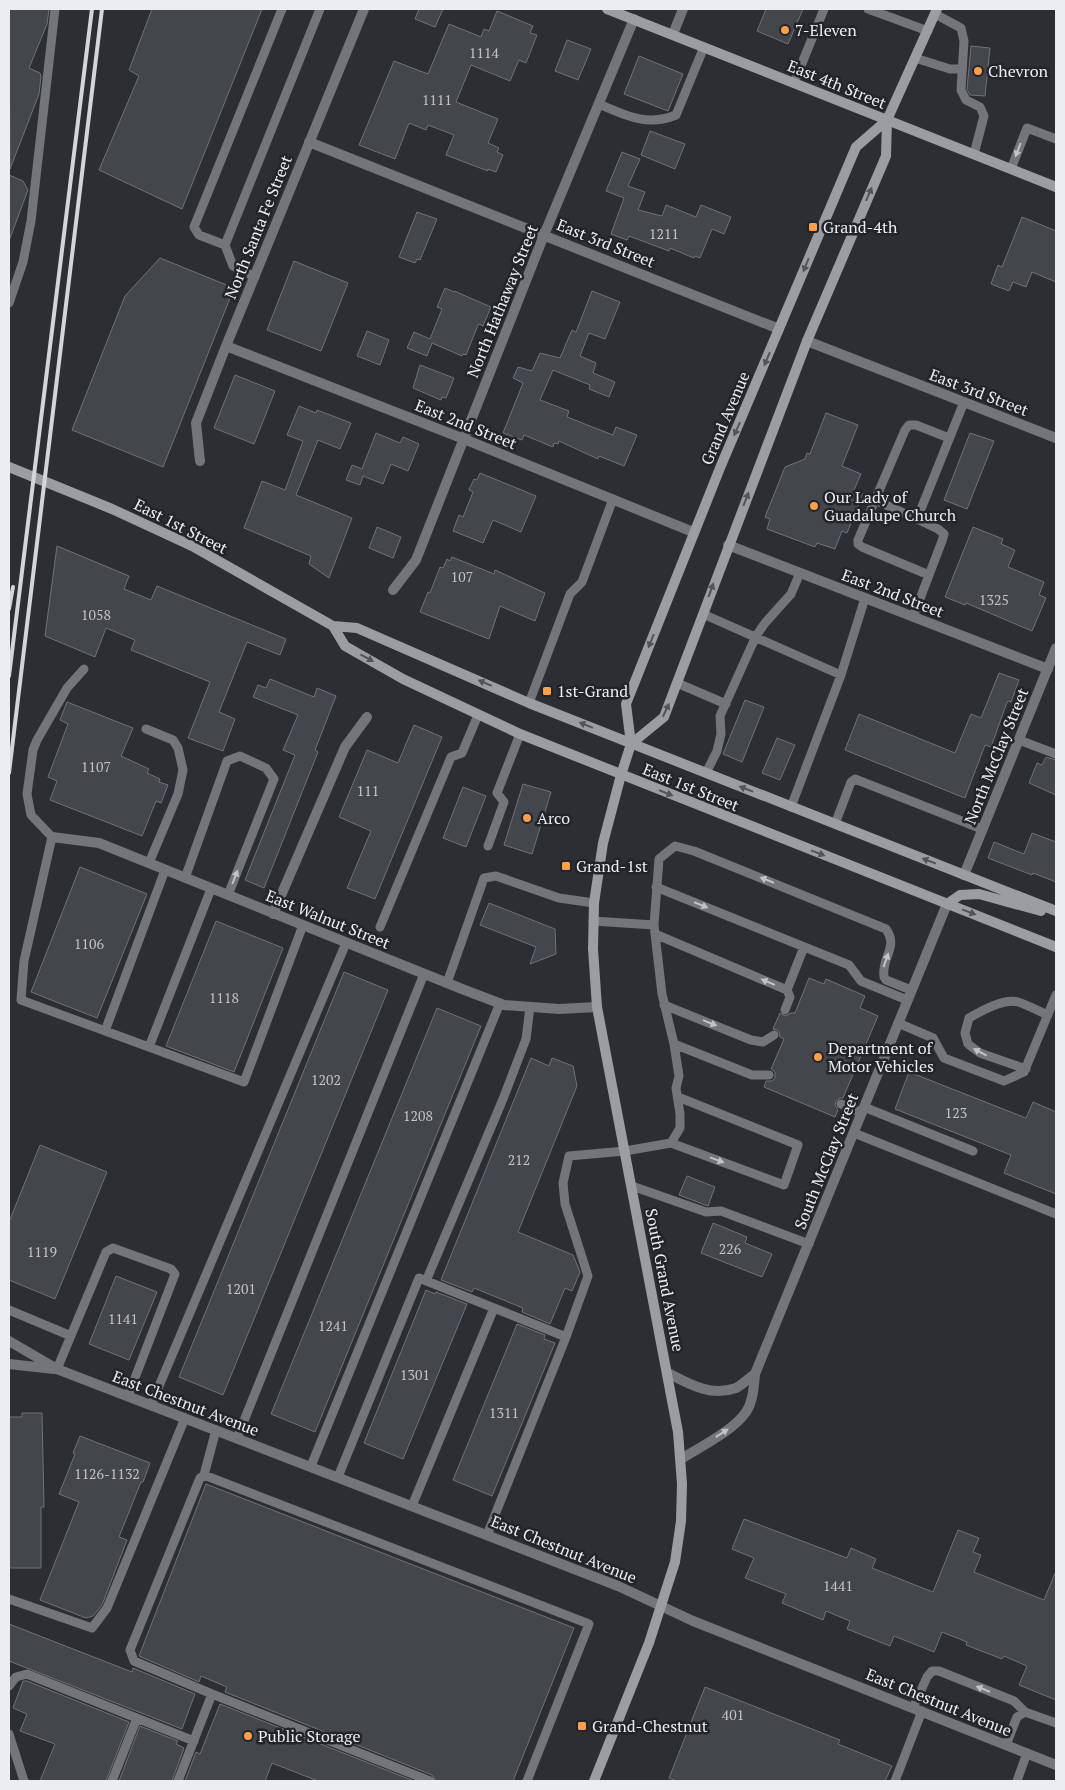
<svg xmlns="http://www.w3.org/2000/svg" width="1065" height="1790" viewBox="0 0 1065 1790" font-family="'PT Serif',serif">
<rect width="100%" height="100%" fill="#2c2e33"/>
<path fill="#43464b" stroke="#6f7278" d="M 9,9 L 49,9 L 47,24 L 29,68 L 40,73 L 41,76 L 39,94 L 10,169 Z
M 152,9 L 262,9 L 182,209 L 99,170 L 139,76 L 129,70 Z
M 419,9 L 443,9 L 435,27 L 415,19 Z
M 766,9 L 803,9 L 788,44 L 757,31 Z
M 497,11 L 533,26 L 530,33 L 537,35 L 526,63 L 519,60 L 510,81 L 471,65 L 456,102 L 498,119 L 488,143 L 499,148 L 497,152 L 503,155 L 496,172 L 488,169 L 488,171 L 446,155 L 454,135 L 428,125 L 426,130 L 409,123 L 395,159 L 359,145 L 394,61 L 428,74 L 449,24 L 481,37 L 484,29 L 489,31 Z
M 567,40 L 591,49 L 578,80 L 555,71 Z
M 971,46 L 990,48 L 985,96 L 970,95 L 967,89 Z
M 639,56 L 683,74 L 668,111 L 624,94 Z
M 650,131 L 685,144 L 675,169 L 641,155 Z
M 622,152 L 640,159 L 628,186 L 645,192 L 638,210 L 662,216 L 666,205 L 696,217 L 701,205 L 731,217 L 724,234 L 712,229 L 700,258 L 695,256 L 694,258 L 670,248 L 669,251 L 629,236 L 627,240 L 611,234 L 624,198 L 606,191 Z
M 9,175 L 23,181 L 28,190 L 9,241 Z
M 417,212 L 437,219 L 420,260 L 417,259 L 415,263 L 399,257 Z
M 1022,217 L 1056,231 L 1056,282 L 1032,272 L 1026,287 L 1013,282 L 1009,291 L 991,284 L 998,265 L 1002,267 Z
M 160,258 L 234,288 L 163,467 L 72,430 L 125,296 Z
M 294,261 L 348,283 L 321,351 L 267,330 Z
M 445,288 L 454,292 L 454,291 L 491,307 L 483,326 L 479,324 L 478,325 L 466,355 L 463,354 L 462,356 L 432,343 L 427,356 L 407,348 L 414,332 L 430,339 L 442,309 L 437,307 Z
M 592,291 L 620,302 L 605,339 L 589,333 L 580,356 L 596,363 L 593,373 L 615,382 L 609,397 L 589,389 L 590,385 L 553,370 L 540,400 L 569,411 L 567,417 L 613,435 L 616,427 L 637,435 L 624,466 L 599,456 L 598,459 L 559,441 L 558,444 L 554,443 L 553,447 L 524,435 L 522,440 L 503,433 L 523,383 L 513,378 L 518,367 L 532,371 L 540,353 L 560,358 L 572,330 L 576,332 Z
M 367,331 L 389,340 L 380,365 L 357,356 Z
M 420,365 L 454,378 L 446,398 L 442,397 L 441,400 L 413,388 Z
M 235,375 L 275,391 L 254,444 L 214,428 Z
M 299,406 L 316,413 L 317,410 L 351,423 L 340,449 L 318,440 L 296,495 L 352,518 L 329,578 L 309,564 L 311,556 L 244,528 L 262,481 L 285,490 L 303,441 L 287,435 Z
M 826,413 L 858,425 L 842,466 L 861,474 L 854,490 L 863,494 L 847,533 L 842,531 L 835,549 L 817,543 L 815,547 L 767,529 L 770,519 L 765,517 L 785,467 L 805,459 L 807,453 L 810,454 Z
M 376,433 L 400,443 L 403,437 L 419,444 L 408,471 L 391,464 L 383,484 L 363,476 L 360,485 L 346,480 L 352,465 L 362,469 Z
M 970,433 L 994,441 L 967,509 L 944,500 Z
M 480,473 L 536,496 L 521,532 L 493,520 L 483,543 L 453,531 L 459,515 L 463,517 L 473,492 L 469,490 L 474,479 L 477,480 Z
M 377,527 L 401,537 L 393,558 L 369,548 Z
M 973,527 L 1003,539 L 1001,544 L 1015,550 L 1008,567 L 1044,582 L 1039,595 L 1046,598 L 1032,631 L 966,603 L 965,605 L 945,597 Z
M 57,546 L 129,576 L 124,589 L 151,600 L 157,586 L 286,639 L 280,655 L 247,642 L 219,712 L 235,719 L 223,751 L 188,738 L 210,682 L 131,650 L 135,640 L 106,628 L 95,657 L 45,636 Z
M 452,557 L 494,574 L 495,570 L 545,593 L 535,621 L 500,606 L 489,639 L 420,612 L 428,592 L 430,593 L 440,567 L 443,568 L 447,559 L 450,561 Z
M 999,673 L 1019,680 L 1011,702 L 1008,701 L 1006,705 L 991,747 L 985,745 L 965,798 L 845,750 L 859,714 L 955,753 L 971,714 L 981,718 Z
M 270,679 L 314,697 L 317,688 L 336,696 L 315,750 L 318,752 L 264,888 L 245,880 L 295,755 L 283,750 L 298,715 L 253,697 L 258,685 L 266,688 Z
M 745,700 L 764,707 L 742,762 L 723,754 Z
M 67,702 L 133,728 L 121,756 L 149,769 L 147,773 L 160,779 L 159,782 L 168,785 L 161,803 L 156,801 L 142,836 L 50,800 L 57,781 L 48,777 L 68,724 L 60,720 Z
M 414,725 L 442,737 L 375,899 L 347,888 L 371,831 L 339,817 L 367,750 L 398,763 Z
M 777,738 L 795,745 L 780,780 L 762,773 Z
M 1046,757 L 1056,760 L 1056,795 L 1029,783 L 1037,763 L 1042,765 Z
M 523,784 L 551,792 L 532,854 L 504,845 Z
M 463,787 L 486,796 L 466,847 L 443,838 Z
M 1032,833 L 1056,842 L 1056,882 L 1033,873 L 1032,875 L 988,858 L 994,842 L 1024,854 Z
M 80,867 L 147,894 L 97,1018 L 31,992 Z
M 489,903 L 555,929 L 556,954 L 530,964 L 536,947 L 480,925 Z
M 216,921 L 283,948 L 234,1072 L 166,1046 Z
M 344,972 L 388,990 L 223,1395 L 179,1377 Z
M 809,978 L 824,984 L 826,979 L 865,996 L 860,1008 L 878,1016 L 843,1098 L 840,1098 L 836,1101 L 835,1105 L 838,1110 L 835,1117 L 764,1087 L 766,1081 L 772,1081 L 775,1078 L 775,1072 L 771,1069 L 784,1039 L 780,1037 L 779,1032 L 777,1030 L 773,1029 L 780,1013 L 785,1016 L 791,1013 L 795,1013 Z
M 437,1008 L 481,1026 L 315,1432 L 271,1414 Z
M 531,1058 L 549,1066 L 552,1058 L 573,1066 L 577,1086 L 518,1232 L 573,1255 L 580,1272 L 572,1291 L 565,1288 L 550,1324 L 522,1312 L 523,1308 L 474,1288 L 472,1292 L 441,1280 Z
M 909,1072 L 1026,1118 L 1033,1102 L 1056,1112 L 1056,1194 L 1004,1173 L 1011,1155 L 895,1109 Z
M 40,1145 L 107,1172 L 55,1299 L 9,1280 L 9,1222 Z
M 687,1176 L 715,1187 L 708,1206 L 679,1195 Z
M 713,1223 L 747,1237 L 745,1243 L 772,1254 L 762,1277 L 701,1253 Z
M 116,1276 L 157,1292 L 129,1360 L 89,1344 Z
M 426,1290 L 435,1294 L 436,1292 L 467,1304 L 403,1459 L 364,1443 Z
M 517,1324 L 545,1335 L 544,1339 L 555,1343 L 492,1496 L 453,1480 Z
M 22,1413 L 42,1413 L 44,1507 L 41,1507 L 41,1568 L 9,1568 L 9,1417 L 22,1417 Z
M 80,1436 L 150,1463 L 143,1482 L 141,1482 L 119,1537 L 127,1540 L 102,1605 L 93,1616 L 86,1618 L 40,1600 L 79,1502 L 59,1494 L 75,1454 L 73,1453 Z
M 206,1484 L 574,1628 L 513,1781 L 436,1781 L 432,1775 L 225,1692 L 227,1687 L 201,1676 L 199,1682 L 139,1656 Z
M 744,1519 L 847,1558 L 851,1548 L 876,1559 L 872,1568 L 933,1592 L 958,1530 L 979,1538 L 973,1552 L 981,1555 L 974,1572 L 1044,1600 L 1056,1571 L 1056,1700 L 1019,1685 L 1027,1666 L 1004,1656 L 1002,1659 L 966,1645 L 967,1642 L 942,1632 L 934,1652 L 894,1636 L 890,1646 L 847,1629 L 850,1621 L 826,1611 L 823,1620 L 782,1603 L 786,1594 L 745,1578 L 754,1558 L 732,1549 Z
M 9,1624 L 132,1672 L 133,1668 L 195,1694 L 182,1729 L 9,1661 Z
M 23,1681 L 27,1681 L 129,1722 L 106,1781 L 40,1781 L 55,1744 L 20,1731 L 27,1714 L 13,1708 Z
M 705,1687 L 840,1740 L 838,1744 L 892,1766 L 885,1781 L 676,1781 L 669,1778 Z
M 220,1704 L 414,1781 L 318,1781 L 272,1763 L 265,1781 L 185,1781 L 196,1752 L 200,1754 Z
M 140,1726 L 178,1741 L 176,1744 L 184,1748 L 172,1781 L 119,1781 Z"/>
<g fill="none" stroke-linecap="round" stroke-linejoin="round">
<path stroke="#747578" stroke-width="9" d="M 282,9 L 194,227 L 199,235 L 225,245 L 320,9
M 868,9 L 928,31
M 935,14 L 961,28 L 964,41 L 961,90 L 966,100 L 980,107 L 984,116 L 974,154
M 915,58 L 950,69 L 962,69
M 794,83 L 824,9
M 599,104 C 625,115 647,127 676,115 L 704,47
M 1011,169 L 1027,128 L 1056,139
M 225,245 L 233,266 L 255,277
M 9,303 L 23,262 L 31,221 L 55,9
M 875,500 L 919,520
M 929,575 L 862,547 L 858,544 L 858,540 L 905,430 L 909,425 L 916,425 L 949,438
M 703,614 L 841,675
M 913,617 L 942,541 L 944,534 L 938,529 L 919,520 L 919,514 L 964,402
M 84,669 L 67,688 L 37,740 L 33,750 L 27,794 L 31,815 L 52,837 L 24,961 L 21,1000 L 244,1082 L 303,925
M 677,683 L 726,704
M 529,703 L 570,594 L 582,582 L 613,499
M 146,729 L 173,740 L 178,748 L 183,770 L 178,794 L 149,863
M 1019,740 L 1056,754
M 706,773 L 717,751 L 721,734 L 720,716 L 756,636 L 765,623 L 791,594 L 800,573
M 791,807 L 841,675 L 865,598
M 835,824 L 851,782 L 855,779 L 982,829
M 488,846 L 504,802 L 497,793 L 520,734
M 185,878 L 227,761 L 240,756 L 266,768 L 274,779 L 228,895
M 656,887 L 849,965 L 861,981 L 907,1000
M 593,921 L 654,925
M 380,927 L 451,757 L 462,753 L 478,715
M 655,934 L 787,990 L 804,947
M 447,983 L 484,878 L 496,876 L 559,898 L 594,903
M 664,1005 L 751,1040 L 763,1042 L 774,1035
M 785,1010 L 790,997 L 787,990
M 898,1023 L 933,1038 L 944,1058 L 1004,1081 L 1024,1072 L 1056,995
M 105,1031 L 165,870
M 674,1044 L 752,1075 L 769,1075
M 149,1047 L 211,889
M 1026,1069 L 980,1053 L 968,1044 L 965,1033 L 969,1018 C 981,1011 1004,998 1018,1002 C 1028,1005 1038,1011 1048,1015
M 841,1104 L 862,1113
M 864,1107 L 973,1151
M 854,1133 L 1056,1214
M 671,1143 L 784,1185 L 798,1145 L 678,1097
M 632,1186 L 706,1212 L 721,1211 L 809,1244
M 426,1281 L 503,1099 L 526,1039 L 530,1007
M 9,1310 L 71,1336
M 566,1337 L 588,1276 L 565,1204 L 563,1183 L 569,1156 L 625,1151 L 671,1143 L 680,1128 L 680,1114 L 676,1088 L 679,1076 L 674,1044 L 662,994 L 654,925 L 659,859 L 675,846 L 694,851 L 886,929 C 899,947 881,957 884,977 L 886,980 L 911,990
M 57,1369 L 106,1252 L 113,1248 L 171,1269 L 175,1274 L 128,1396
M 151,1405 L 346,943
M 237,1438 L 424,974
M 311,1466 L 500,1003
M 204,1475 L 216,1430
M 338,1477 L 419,1278 L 494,1308 L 412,1506
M 487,1535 L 566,1337 L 494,1308
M 9,1599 L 92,1628 L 107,1608 L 185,1418
M 9,1686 L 16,1677 L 27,1674 L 194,1741
M 913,1708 L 927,1677 L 932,1671 L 939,1671 L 1014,1701 L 1025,1712
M 9,1734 L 24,1781
M 1006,1745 L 1017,1717 L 1025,1712 L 1056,1723
M 112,1781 L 137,1718
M 178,1781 L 212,1694
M 430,1781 L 212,1694 L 134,1661 L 130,1650 L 200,1478 L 204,1475 L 589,1624 L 527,1781
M 895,1781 L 922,1711
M 1017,1781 L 1027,1753"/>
<path stroke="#747578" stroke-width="10" d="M 673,34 L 683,9
M 309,142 L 779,329
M 807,341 L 1056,438
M 226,346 L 464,439 L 693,532
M 200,461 L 196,423 L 226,346 L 364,9
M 728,545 L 1048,669
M 393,590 L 416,560 L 544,235 L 634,19
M 52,837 L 99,843 L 462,989 L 504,1005 L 559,1009 L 597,1007
M 964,875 L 1056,648
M 273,914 L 345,747 L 367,717
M 668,1373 C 689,1384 711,1397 736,1388 C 742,1385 749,1378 755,1374
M 681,1459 C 700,1447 733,1431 746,1412 C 753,1402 754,1386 755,1374 L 947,904"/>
<path stroke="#747578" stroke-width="10" d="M 9,1341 L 57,1369 L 618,1586 L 693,1621 L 1056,1765
M 9,1364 L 54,1369"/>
<path stroke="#9c9da2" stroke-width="10" d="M 607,9 L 1056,187
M 9,467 L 112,509 L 192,546 L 333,626 L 357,628 L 529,703 L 1056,911
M 333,626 L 345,646 L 403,679 L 520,734 L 1056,947
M 631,744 L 664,717 L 807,341 L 886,156 L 887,120 L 937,9
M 947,904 L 960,895 L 979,894 L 1041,911
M 594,1781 L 649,1643 L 675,1562 L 681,1521 L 682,1484 L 678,1432 L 597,1007 L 593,949 L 594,903 L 603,843 L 621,775 L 631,744 L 626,704 L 720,468 L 856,147 L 887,120"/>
<path stroke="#d4d5d9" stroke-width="4" d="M 9,609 L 13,587
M 9,676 L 92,9
M 9,773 L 102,9"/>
</g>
<defs><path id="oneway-solid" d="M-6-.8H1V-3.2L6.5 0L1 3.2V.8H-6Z" transform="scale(1.25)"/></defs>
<g fill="#c2c3c7">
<use href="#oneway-solid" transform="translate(1018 150) rotate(111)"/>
<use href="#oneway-solid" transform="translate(235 877) rotate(-69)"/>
<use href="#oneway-solid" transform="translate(767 880) rotate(-158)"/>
<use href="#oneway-solid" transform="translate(701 905) rotate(22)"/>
<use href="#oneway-solid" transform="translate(886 960) rotate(-71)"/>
<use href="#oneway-solid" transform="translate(768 982) rotate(-157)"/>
<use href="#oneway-solid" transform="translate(710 1023) rotate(22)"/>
<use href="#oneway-solid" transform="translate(980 1052) rotate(-152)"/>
<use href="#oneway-solid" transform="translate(717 1160) rotate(20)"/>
<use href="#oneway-solid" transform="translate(722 1433) rotate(-33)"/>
<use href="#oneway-solid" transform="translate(983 1689) rotate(-158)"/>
</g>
<g fill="#535459">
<use href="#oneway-solid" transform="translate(869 194) rotate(-67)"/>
<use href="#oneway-solid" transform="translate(806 265) rotate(112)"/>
<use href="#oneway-solid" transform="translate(767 359) rotate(113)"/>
<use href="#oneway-solid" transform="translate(737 429) rotate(114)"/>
<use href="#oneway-solid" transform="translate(746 499) rotate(-69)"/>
<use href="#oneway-solid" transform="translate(711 590) rotate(-70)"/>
<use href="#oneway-solid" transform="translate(651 641) rotate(112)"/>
<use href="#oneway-solid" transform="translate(367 658) rotate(29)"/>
<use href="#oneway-solid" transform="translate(485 683) rotate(-157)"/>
<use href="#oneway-solid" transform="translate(666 710) rotate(-65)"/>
<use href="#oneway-solid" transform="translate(586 725) rotate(-158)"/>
<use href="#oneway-solid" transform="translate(746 789) rotate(-159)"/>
<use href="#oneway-solid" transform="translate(666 793) rotate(22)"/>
<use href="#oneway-solid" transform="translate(818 853) rotate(21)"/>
<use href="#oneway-solid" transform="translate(929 861) rotate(-159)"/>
<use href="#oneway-solid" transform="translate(969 912) rotate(21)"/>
</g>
<g fill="#fa9f4e" stroke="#222429" stroke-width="2">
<circle cx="785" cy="30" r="5"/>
<circle cx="978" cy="71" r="5"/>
<rect x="808" y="222" width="10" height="10" rx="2.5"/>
<circle cx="814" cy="506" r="5"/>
<rect x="542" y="686" width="10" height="10" rx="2.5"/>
<circle cx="527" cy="818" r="5"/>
<rect x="561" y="861" width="10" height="10" rx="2.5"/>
<circle cx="818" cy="1057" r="5"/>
<rect x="577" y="1721" width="10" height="10" rx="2.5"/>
<circle cx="248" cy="1736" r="5"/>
</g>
<g text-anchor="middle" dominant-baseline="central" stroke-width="5" stroke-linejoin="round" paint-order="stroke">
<g font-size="14" fill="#c2c3c8">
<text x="484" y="52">1114</text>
<text x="437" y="99">1111</text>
<text x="664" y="233">1211</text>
<text x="462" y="576">107</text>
<text x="994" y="599">1325</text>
<text x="96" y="614">1058</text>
<text x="96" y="766">1107</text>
<text x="368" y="790">111</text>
<text x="89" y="943">1106</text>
<text x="224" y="997">1118</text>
<text x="326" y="1079">1202</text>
<text x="956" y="1112">123</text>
<text x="418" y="1115">1208</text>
<text x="519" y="1159">212</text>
<text x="730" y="1248">226</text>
<text x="42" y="1251">1119</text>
<text x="241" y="1288">1201</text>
<text x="123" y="1318">1141</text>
<text x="333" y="1325">1241</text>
<text x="415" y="1374">1301</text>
<text x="504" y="1412">1311</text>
<text x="107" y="1473">1126-1132</text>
<text x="838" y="1585">1441</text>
<text x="733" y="1714">401</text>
</g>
<g font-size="16" fill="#ecedf1" stroke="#222429" text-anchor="start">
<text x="795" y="30">7-Eleven</text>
<text x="988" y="71">Chevron</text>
<text x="823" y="227">Grand-4th</text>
<text x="824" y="497">Our Lady of<tspan x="824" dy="18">Guadalupe Church</tspan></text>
<text x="557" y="691">1st-Grand</text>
<text x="537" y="818">Arco</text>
<text x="576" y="866">Grand-1st</text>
<text x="828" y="1048">Department of<tspan x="828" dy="18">Motor Vehicles</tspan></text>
<text x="592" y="1726">Grand-Chestnut</text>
<text x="258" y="1736">Public Storage</text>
</g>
<g font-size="16" fill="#ecedf1" stroke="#222429">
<text transform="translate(837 84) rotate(22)">East 4th Street</text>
<text transform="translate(258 227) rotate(-68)">North Santa Fe Street</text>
<text transform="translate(606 243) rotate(22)">East 3rd Street</text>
<text transform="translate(502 301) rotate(-68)">North Hathaway Street</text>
<text transform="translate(979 392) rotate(21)">East 3rd Street</text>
<text transform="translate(725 418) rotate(-67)">Grand Avenue</text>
<text transform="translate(466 424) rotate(22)">East 2nd Street</text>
<text transform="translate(181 526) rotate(27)">East 1st Street</text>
<text transform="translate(893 593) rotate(21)">East 2nd Street</text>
<text transform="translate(996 756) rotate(-68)">North McClay Street</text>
<text transform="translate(691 787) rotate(22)">East 1st Street</text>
<text transform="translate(328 919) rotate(22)">East Walnut Street</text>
<text transform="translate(826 1161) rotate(-68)">South McClay Street</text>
<text transform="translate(665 1280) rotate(79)">South Grand Avenue</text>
<text transform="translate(186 1403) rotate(21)">East Chestnut Avenue</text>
<text transform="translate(564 1549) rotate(22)">East Chestnut Avenue</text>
<text transform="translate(939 1702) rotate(22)">East Chestnut Avenue</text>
</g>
</g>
<rect width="1065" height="1790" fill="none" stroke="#ecedf1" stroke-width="20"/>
</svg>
